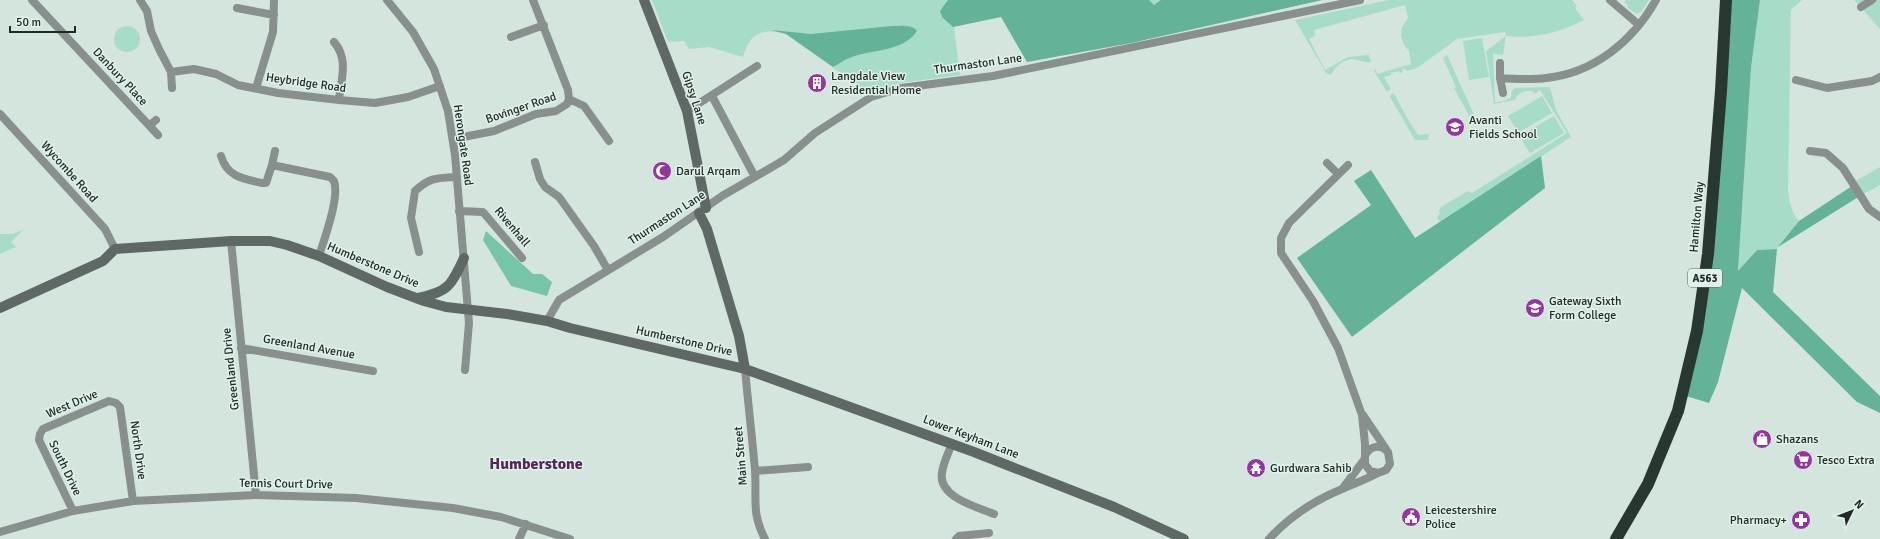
<svg xmlns="http://www.w3.org/2000/svg" width="1880" height="539" viewBox="0 0 1880 539" font-family="Signika,sans-serif">
<rect width="100%" height="100%" fill="#d4e5de"/>
<path fill="#a7ddc8" d="M 652,0 L 1322,0 L 1131,43 L 1027,62 L 1003,16 L 954,27 L 960,75 L 900,83 L 869,93 L 786,34 C 762,28 750,32 743,57 L 709,47 L 689,49 L 684,41 L 668,42 Z
M 1389,0 L 1572,0 L 1577,6 L 1575,8 L 1584,20 C 1559,33 1534,39 1506,36 L 1503,55 L 1493,54 L 1495,102 L 1504,101 L 1511,98 L 1512,90 L 1515,88 L 1550,87 L 1556,110 L 1571,137 L 1440,222 L 1437,217 L 1440,213 L 1439,211 L 1441,207 L 1468,191 L 1472,193 L 1567,133 L 1540,90 L 1535,94 L 1532,91 C 1524,90 1518,93 1515,100 L 1494,104 L 1486,51 L 1506,36 L 1505,32 L 1457,39 L 1417,68 L 1406,71 L 1406,69 L 1402,70 L 1403,72 L 1400,73 L 1399,71 L 1391,73 L 1391,75 L 1384,77 L 1391,89 L 1387,92 L 1374,71 L 1376,69 L 1377,74 L 1411,64 L 1409,51 L 1404,45 L 1401,36 L 1402,27 L 1408,18 L 1405,5 L 1314,30 L 1315,36 L 1309,39 L 1325,70 L 1348,57 L 1369,55 L 1371,62 C 1365,63 1363,61 1358,60 C 1346,57 1336,65 1331,75 L 1326,73 L 1295,20 Z
M 1626,0 L 1649,0 L 1642,11 L 1637,14 L 1628,8 L 1627,4 L 1624,3 Z
M 1760,0 L 1802,0 L 1791,10 L 1788,189 C 1789,200 1791,213 1799,221 L 1777,249 L 1757,250 L 1738,272 L 1751,68 Z
M 1854,0 L 1880,0 L 1880,29 Z
M114 39a13 13 0 1 1 26 0a13 13 0 1 1-26 0Z
M 1482,38 L 1489,77 L 1469,80 L 1463,41 Z
M 1447,55 L 1476,119 L 1472,121 L 1454,88 L 1456,87 L 1443,58 Z
M 1392,93 L 1395,95 L 1407,118 L 1418,135 L 1429,134 L 1428,140 L 1415,140 L 1390,97 Z
M 1542,96 L 1552,113 L 1518,133 L 1508,116 Z
M 1554,116 L 1564,133 L 1530,153 L 1519,136 Z
M 1880,167 L 1880,185 L 1862,195 L 1852,183 Z
M 23,230 L 11,242 L 16,247 L 0,254 L 0,234 L 13,234 Z"/>
<path fill="#64b297" d="M 948,0 L 1149,0 L 1154,5 L 1161,0 L 1322,0 L 1131,43 L 1027,62 L 1001,17 L 953,27 L 942,17 L 940,11 Z
M 1726,0 L 1760,0 L 1751,68 L 1738,271 L 1757,250 L 1777,249 L 1773,292 L 1880,396 L 1880,413 L 1857,402 L 1742,288 L 1718,382 L 1709,403 L 1686,396 L 1710,228 Z
M 892,26 C 900,26 912,24 917,31 C 903,52 873,49 852,57 C 845,59 839,64 833,67 L 786,34 L 771,30 L 811,34 Z
M 1541,156 L 1545,188 L 1352,337 L 1297,258 L 1371,205 L 1354,181 L 1371,170 L 1415,238 Z
M 1852,186 L 1860,196 L 1778,247 L 1799,221 Z"/>
<path fill="#76c5a9" d="M 486,231 L 533,274 L 542,274 L 552,282 L 547,296 L 511,286 L 483,240 Z"/>
<g fill="none" stroke-linecap="round" stroke-linejoin="round">
<path stroke="#888f8c" stroke-width="8" d="M 32,0 L 158,135
M 140,0 L 147,11 L 151,31 L 159,49 L 171,72 L 172,88
M 387,0 L 413,32 L 434,69 L 448,111 L 455,155 L 469,323 L 465,370
M 533,0 L 568,90 L 569,99
M 1610,0 L 1639,25
M 1861,7 L 1872,0
M 237,8 L 274,15
M 511,37 L 544,25
M 334,42 C 349,59 341,80 339,100
M 1500,63 L 1500,78 L 1503,93
M 171,72 L 194,69 L 216,74 L 238,85 L 278,93 L 339,100 L 375,103 L 408,97 L 440,86
M 1500,78 C 1515,79 1531,80 1546,78 C 1594,73 1633,41 1656,0
M 1796,80 L 1827,88 L 1872,81 L 1880,77
M 256,88 L 273,32 L 274,0
M 712,96 L 755,177
M 687,111 L 757,66
M 0,114 L 105,229 L 115,249
M 150,125 L 156,120
M 453,139 L 494,131 L 536,114 L 556,111 L 567,104 L 569,99 L 584,106 L 609,141
M 1810,151 L 1826,153 L 1843,168 L 1869,209 L 1880,217
M 221,156 C 227,177 244,179 262,183 L 266,183 L 272,165 L 330,177 L 334,181 C 340,197 324,240 319,256
M 535,162 L 540,179 L 545,187 L 559,197 L 594,246 L 608,270
M 1327,163 L 1338,174
M 272,165 L 275,151
M 1348,165 L 1289,223 L 1281,238 L 1281,253 L 1313,301 L 1338,348 L 1362,415 L 1365,444 L 1365,464 L 1370,471 L 1378,473 L 1386,470 L 1390,464 L 1388,452 C 1381,444 1370,445 1365,456
M 459,211 L 483,212 L 522,258
M 231,241 L 256,495
M 419,252 L 411,218 L 415,191 C 430,177 437,178 457,177
M 547,321 L 559,300 L 663,237 L 722,196 L 784,160 L 815,133 L 871,97 L 901,88 L 993,76 L 1360,0
M 241,348 L 373,371
M 745,369 C 748,402 752,436 755,470 C 757,499 751,512 765,539
M 1363,415 L 1386,449
M 952,443 C 949,452 943,463 942,473 C 938,497 977,507 994,514
M 755,471 L 808,467
M 1343,488 L 1364,460
M 73,511 L 39,440 L 40,434 L 43,429 L 109,401 L 116,403 L 120,407 L 133,501
M 0,532 L 73,511 L 133,501 L 256,495 L 356,498 L 453,508 L 501,517 L 570,539
M 519,539 L 526,524
M 956,539 L 959,536 L 989,533
M 1269,539 C 1290,516 1313,501 1342,489 C 1355,483 1365,480 1378,473"/>
<path stroke="#5f6864" stroke-width="10" d="M 644,0 L 687,111 L 706,208
M 699,213 L 707,229 L 739,336 L 745,369
M 418,298 C 448,292 451,286 464,258
M 0,308 L 103,261 L 115,249 L 231,241 L 270,241 L 287,245 L 319,256 L 387,287 L 424,301 L 446,307 L 507,314 L 547,321 L 570,328 L 745,369 L 974,452 L 1114,507 L 1184,539"/>
<path stroke="#293731" stroke-width="12" d="M 1616,539 L 1648,484 L 1678,411 L 1697,331 L 1708,254 L 1721,91 L 1726,0"/>
</g>
<defs>
<symbol id="building-disc" viewBox="-11 -11 22 22"><circle r="9.5" fill="#95369f" stroke="#e1f2eb"/><path d="M-4-6H4V6H1V3H-1V6H-4ZM-2.5-4.3h1.7v1.8h-1.7ZM.8-4.3h1.7v1.8H.8ZM-2.5-1h1.7V.8h-1.7ZM.8-1h1.7V.8H.8Z" fill="#fff"/></symbol>
<symbol id="school-disc" viewBox="-11 -11 22 22"><circle r="9.5" fill="#95369f" stroke="#e1f2eb"/><path d="M0-5L7-2L0 1L-7-2ZM-4 1L0 2.5L4 1V4Q0 6-4 4Z" fill="#fff"/></symbol>
<symbol id="mosque-disc" viewBox="-11 -11 22 22"><circle r="9.5" fill="#95369f" stroke="#e1f2eb"/><path d="M3.5-4.9A6 6 0 1 0 3.5 4.9A5 5 0 1 1 3.5-4.9Z" fill="#fff"/></symbol>
<symbol id="university-disc" viewBox="-11 -11 22 22"><circle r="9.5" fill="#95369f" stroke="#e1f2eb"/><path d="M0-5L7-2L0 1L-7-2ZM-4 1L0 2.5L4 1V4Q0 6-4 4Z" fill="#fff"/></symbol>
<symbol id="shop-disc" viewBox="-11 -11 22 22"><circle r="9.5" fill="#95369f" stroke="#e1f2eb"/><path d="M-5-2.5h2.3a2.7 3.5 0 0 1 5.4 0H5L5.5 6h-11ZM-1.5-2.5h3a1.5 2.3 0 0 0-3 0Z" fill="#fff"/></symbol>
<symbol id="supermarket-disc" viewBox="-11 -11 22 22"><circle r="9.5" fill="#95369f" stroke="#e1f2eb"/><path d="M-6-5.5h2.5l.6 2H6L4.5 2H-2.5L-4.4-4H-6ZM-1.5 3.2a1.3 1.3 0 1 0 .1 0ZM3 3.2a1.3 1.3 0 1 0 .1 0Z" fill="#fff"/></symbol>
<symbol id="temple-disc" viewBox="-11 -11 22 22"><circle r="9.5" fill="#95369f" stroke="#e1f2eb"/><path d="M0-6L5-2H3V0L6.5 2.5H4V6H1.5V3h-3V6H-4V2.5H-6.5L-3 0V-2H-5Z" fill="#fff"/></symbol>
<symbol id="civic-disc" viewBox="-11 -11 22 22"><circle r="9.5" fill="#95369f" stroke="#e1f2eb"/><path d="M-.6-6.5H3V-4.5H.6V-3L4-1V1h2V6H-6V1h2V-1L-.6-3ZM-1.2 2.5V6h2.4V2.5Z" fill="#fff"/></symbol>
<symbol id="pharmacy-disc" viewBox="-11 -11 22 22"><circle r="9.5" fill="#95369f" stroke="#e1f2eb"/><path d="M-2-6h4v4h4v4h-4v4h-4v-4h-4v-4h4Z" fill="#fff"/></symbol>
</defs>
<g fill-rule="evenodd">
<use href="#building-disc" x="806" y="72" width="22" height="22"/>
<use href="#school-disc" x="1444" y="116" width="22" height="22"/>
<use href="#mosque-disc" x="651" y="160" width="22" height="22"/>
<use href="#university-disc" x="1524" y="297" width="22" height="22"/>
<use href="#shop-disc" x="1751" y="428" width="22" height="22"/>
<use href="#supermarket-disc" x="1792" y="449" width="22" height="22"/>
<use href="#temple-disc" x="1245" y="457" width="22" height="22"/>
<use href="#civic-disc" x="1400" y="506" width="22" height="22"/>
<use href="#pharmacy-disc" x="1790" y="509" width="22" height="22"/>
</g>
<g text-anchor="middle" dominant-baseline="central" stroke-width="3" stroke-linejoin="round" paint-order="stroke">
<rect fill="#e1f2eb" stroke="#5b6560" stroke-width="1" x="1688" y="269" width="34" height="18" rx="3"/>
<g font-size="11" font-weight="bold" fill="#212825">
<text x="1705" y="278">A563</text>
</g>
<g font-size="12" fill="#212825" stroke="#e1f2eb">
<text transform="translate(978 64) rotate(-8)">Thurmaston Lane</text>
<text transform="translate(120 77) rotate(47)">Danbury Place</text>
<text transform="translate(306 83) rotate(8)">Heybridge Road</text>
<text transform="translate(694 98) rotate(72)">Gipsy Lane</text>
<text transform="translate(521 108) rotate(-19)">Bovinger Road</text>
<text transform="translate(463 145) rotate(82)">Herongate Road</text>
<text transform="translate(69 172) rotate(48)">Wycombe Road</text>
<text transform="translate(1697 217) rotate(-85)">Hamilton Way</text>
<text transform="translate(667 218) rotate(-33)">Thurmaston Lane</text>
<text transform="translate(512 227) rotate(50)">Rivenhall</text>
<text transform="translate(373 265) rotate(23)">Humberstone Drive</text>
<text transform="translate(684 341) rotate(13)">Humberstone Drive</text>
<text transform="translate(309 347) rotate(10)">Greenland Avenue</text>
<text transform="translate(231 369) rotate(-96)">Greenland Drive</text>
<text transform="translate(72 404) rotate(-23)">West Drive</text>
<text transform="translate(971 437) rotate(21)">Lower Keyham Lane</text>
<text transform="translate(138 450) rotate(82)">North Drive</text>
<text transform="translate(741 456) rotate(-95)">Main Street</text>
<text transform="translate(65 468) rotate(64)">South Drive</text>
<text transform="translate(286 484) rotate(1)">Tennis Court Drive</text>
</g>
<g font-size="12" fill="#212825" stroke="#e1f2eb" text-anchor="start">
<text x="831" y="76">Langdale View<tspan x="831" dy="14">Residential Home</tspan></text>
<text x="1469" y="120">Avanti<tspan x="1469" dy="14">Fields School</tspan></text>
<text x="676" y="171">Darul Arqam</text>
<text x="1549" y="301">Gateway Sixth<tspan x="1549" dy="14">Form College</tspan></text>
<text x="1776" y="439">Shazans</text>
<text x="1817" y="460">Tesco Extra</text>
<text x="1270" y="468">Gurdwara Sahib</text>
<text x="1425" y="510">Leicestershire<tspan x="1425" dy="14">Police</tspan></text>
<text x="1787" y="520" text-anchor="end">Pharmacy+</text>
</g>
<g font-size="16" font-weight="bold" fill="#542659" stroke="#e1f2eb">
<text x="536" y="464">Humberstone</text>
</g>
</g>
<g transform="translate(1852 511) rotate(47)" stroke="#e1f2eb" stroke-width="3" paint-order="stroke">
<path d="M0-3L7 15L0 10L-7 15Z" fill="#212825"/>
<text y="-6" font-size="11" font-weight="bold" text-anchor="middle" fill="#212825">N</text>
</g>
<path d="M10 26v6h65v-6" fill="none" stroke="#212825" stroke-width="2"/>
<text x="16" y="26" font-size="12" fill="#212825" stroke="#e1f2eb" stroke-width="3" paint-order="stroke">50 m</text>
</svg>
